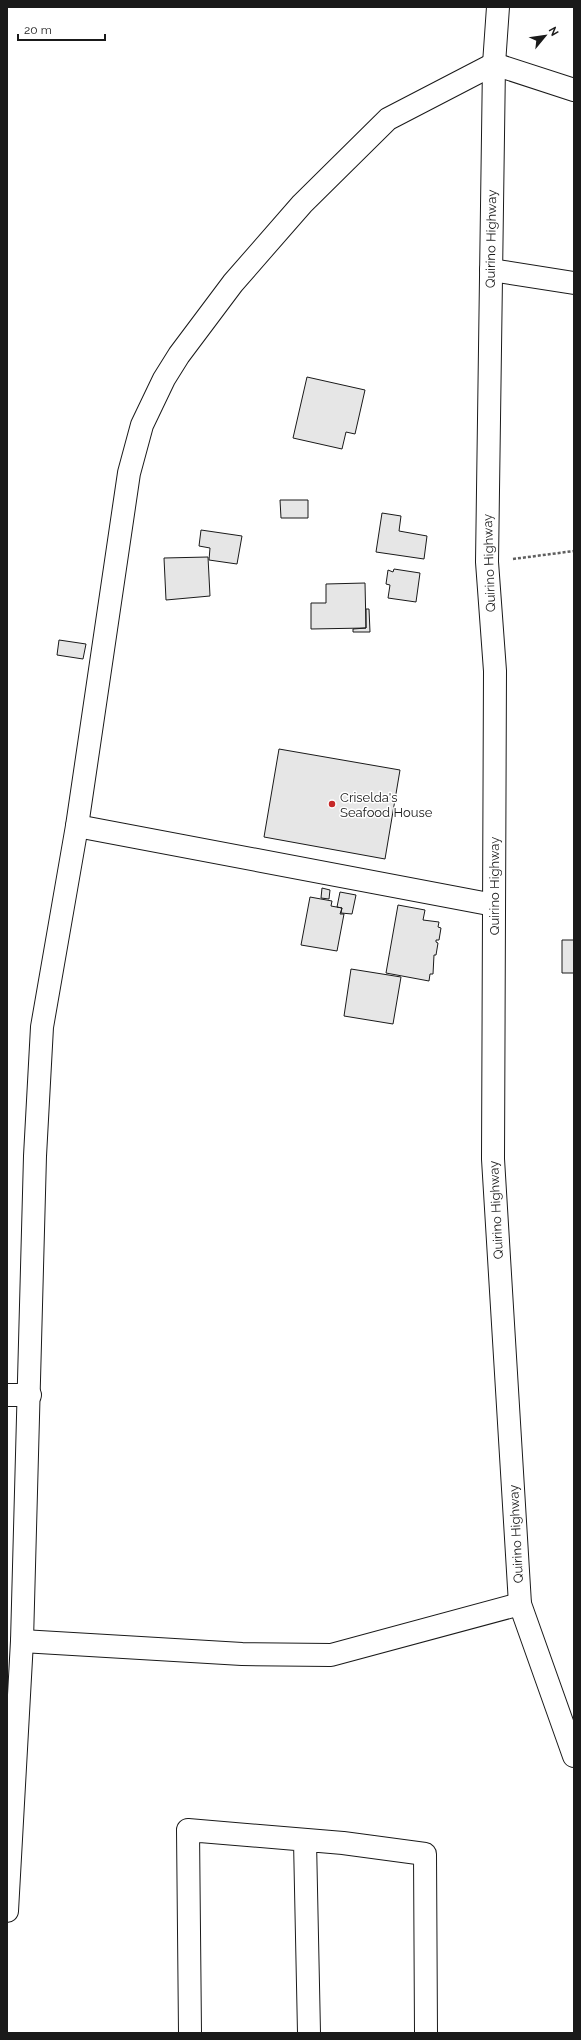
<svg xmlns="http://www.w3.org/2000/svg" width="581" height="2040" viewBox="0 0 581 2040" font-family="Raleway,sans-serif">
<rect width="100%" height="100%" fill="#fff"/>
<path fill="#e6e6e6" stroke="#1a1a1a" d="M 307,377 L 365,390 L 355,434 L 346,432 L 342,449 L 293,438 Z
M 280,500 L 308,500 L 308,518 L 281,518 Z
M 382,513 L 401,516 L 399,531 L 427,536 L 424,559 L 376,552 Z
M 201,530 L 242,536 L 237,564 L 209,560 L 210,548 L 199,546 Z
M 208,557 L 210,596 L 166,600 L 164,558 Z
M 394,569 L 420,573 L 416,602 L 388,598 L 390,585 L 386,584 L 388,570 L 393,572 Z
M 365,583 L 366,628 L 311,629 L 311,603 L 326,603 L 326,584 Z
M 366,609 L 369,609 L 370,632 L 353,632 L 353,629 L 366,628 Z
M 59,640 L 86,644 L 83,659 L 57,655 Z
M 279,749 L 400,770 L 385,859 L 264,837 Z
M 322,888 L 330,890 L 329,899 L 321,898 Z
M 340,892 L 356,895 L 352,914 L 341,913 L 342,908 L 337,907 Z
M 310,897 L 332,901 L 331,906 L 342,908 L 340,914 L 344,914 L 337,951 L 301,945 Z
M 398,905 L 425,910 L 423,920 L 439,922 L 438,927 L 441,928 L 439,940 L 436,940 L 436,942 L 438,943 L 436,955 L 434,955 L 433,974 L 430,974 L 429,981 L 386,973 Z
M 562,940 L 574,940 L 574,973 L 562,973 Z
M 351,969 L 401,977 L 393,1024 L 344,1016 Z"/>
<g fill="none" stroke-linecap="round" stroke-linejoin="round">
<defs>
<path id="minor" d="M 494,64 L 574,90
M 491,270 L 574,283
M 77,826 L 494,905
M 7,1395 L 30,1395
M 22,1641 L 242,1654 L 331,1655 L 520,1604
M 305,1841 L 309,2033
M 190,2033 L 188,1830 L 343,1843 L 425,1854 L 426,2033"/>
<path id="major" d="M 7,1911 L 22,1641 L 35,1156 L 42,1027 L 77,826 L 129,473 L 142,425 L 164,379 L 179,355 L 233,283 L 302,204 L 388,119 L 494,64"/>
<path id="highway" d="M 498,7 L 494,64 L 487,562 L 495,671 L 493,1159 L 520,1604 L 574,1756"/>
</defs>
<use href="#minor" stroke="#1a1a1a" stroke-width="24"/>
<use href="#major" stroke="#1a1a1a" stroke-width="24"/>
<use href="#highway" stroke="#1a1a1a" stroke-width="24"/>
<path stroke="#5f5f5f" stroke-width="2.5" stroke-dasharray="3 2" stroke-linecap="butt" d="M 513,559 L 574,551"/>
<use href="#minor" stroke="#fff" stroke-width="22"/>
<use href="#major" stroke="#fff" stroke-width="22"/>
<use href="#highway" stroke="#fff" stroke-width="22"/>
</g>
<circle fill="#c62828" stroke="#fff" stroke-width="1.5" cx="332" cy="804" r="4"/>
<g text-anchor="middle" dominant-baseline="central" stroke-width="3" stroke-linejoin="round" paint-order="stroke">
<g font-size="13" fill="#1a1a1a" stroke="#fff">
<text transform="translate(491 239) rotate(-89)">Quirino Highway</text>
<text transform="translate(489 563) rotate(-92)">Quirino Highway</text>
<text transform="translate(494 886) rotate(-90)">Quirino Highway</text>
<text transform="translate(496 1210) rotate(-93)">Quirino Highway</text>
<text transform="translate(516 1534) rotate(-93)">Quirino Highway</text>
</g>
<g font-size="13" fill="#1a1a1a" stroke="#fff" text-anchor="start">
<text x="340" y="797">Criselda's<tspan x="340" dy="15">Seafood House</tspan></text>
</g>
</g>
<rect width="581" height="2040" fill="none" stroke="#1a1a1a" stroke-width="16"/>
<g transform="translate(545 36) rotate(61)" stroke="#ffffff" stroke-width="3" paint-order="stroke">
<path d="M0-3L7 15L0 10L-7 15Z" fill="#1a1a1a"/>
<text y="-6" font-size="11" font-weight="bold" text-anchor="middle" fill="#1a1a1a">N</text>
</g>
<path d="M18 34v6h87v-6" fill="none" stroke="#1a1a1a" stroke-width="2"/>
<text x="24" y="34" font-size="12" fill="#1a1a1a" stroke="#ffffff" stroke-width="3" paint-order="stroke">20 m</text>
</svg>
